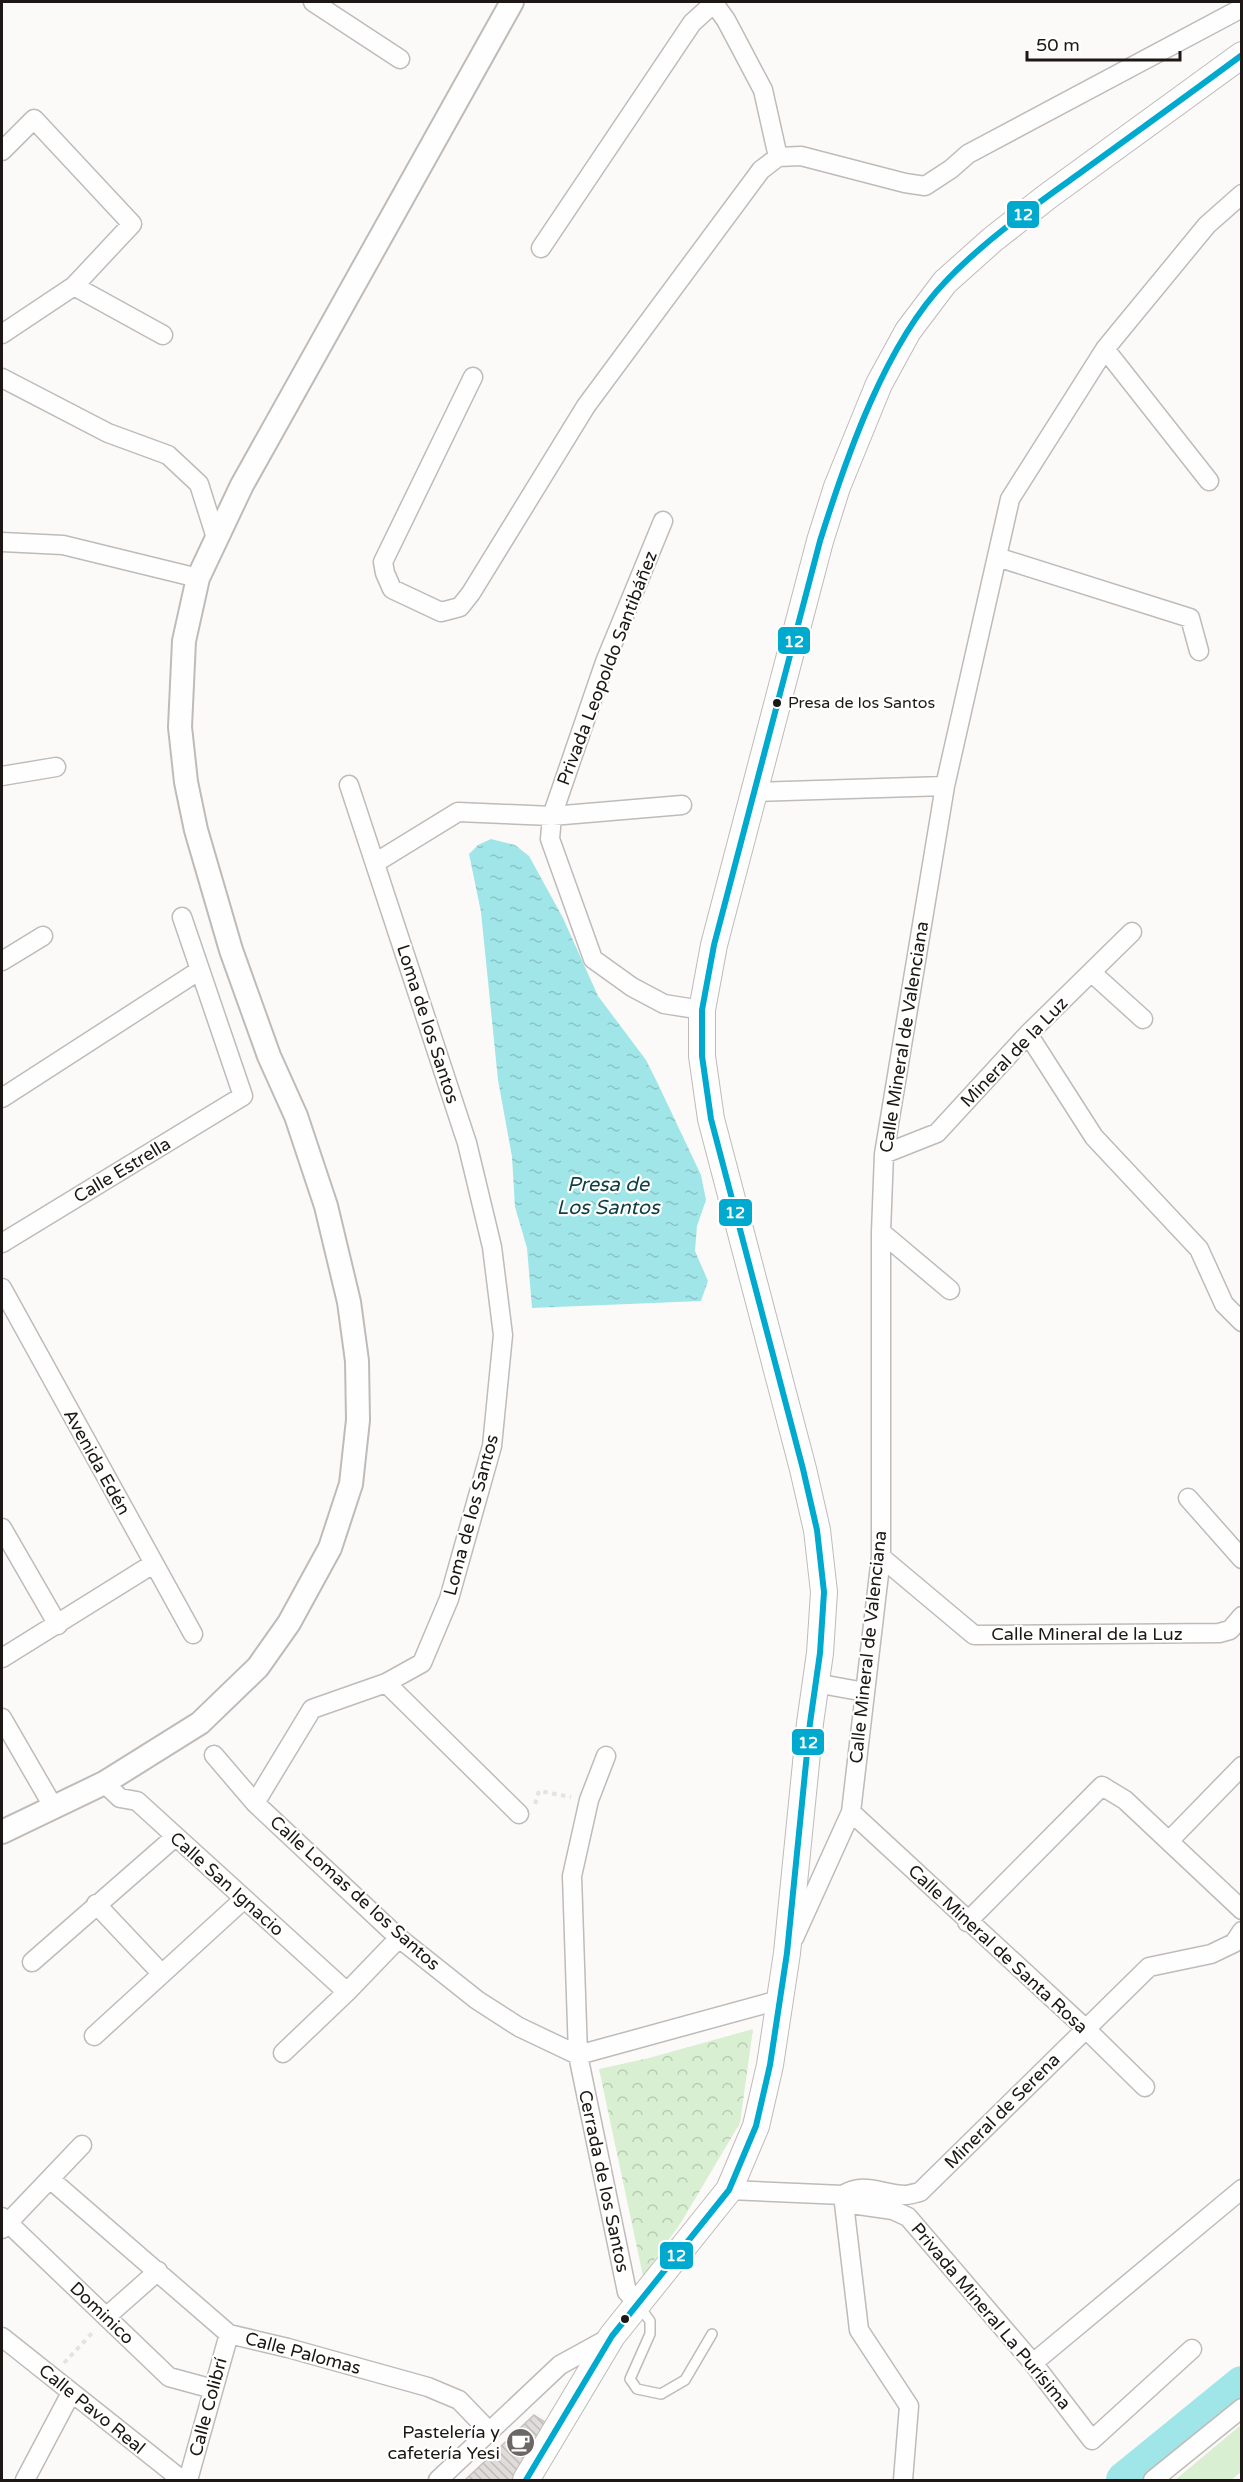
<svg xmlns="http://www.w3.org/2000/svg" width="1243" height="2482" viewBox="0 0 1243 2482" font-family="'Varela Round',sans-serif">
<defs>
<pattern id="forest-crowns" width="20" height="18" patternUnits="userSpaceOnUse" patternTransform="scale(1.5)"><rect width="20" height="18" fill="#d8efd1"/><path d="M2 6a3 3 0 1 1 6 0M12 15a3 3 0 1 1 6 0" fill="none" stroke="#b9ccb3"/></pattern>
<pattern id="water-ripples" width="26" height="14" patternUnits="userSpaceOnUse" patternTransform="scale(1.5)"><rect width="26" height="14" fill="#a0e6e8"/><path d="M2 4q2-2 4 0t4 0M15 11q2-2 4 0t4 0" fill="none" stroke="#89c5c6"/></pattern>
<pattern id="building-back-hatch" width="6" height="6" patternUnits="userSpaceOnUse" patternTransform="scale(1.5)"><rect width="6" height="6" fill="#dfdcda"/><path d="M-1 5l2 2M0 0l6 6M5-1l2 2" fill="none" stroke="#bfbcba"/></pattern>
<filter id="shadow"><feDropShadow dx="3.5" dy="6" stdDeviation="3" flood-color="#0004"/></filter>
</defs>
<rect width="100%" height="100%" fill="#fcfaf8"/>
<path fill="#d8efd1" d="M 1241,2425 L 1241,2472 L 1231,2480 L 1175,2480 Z"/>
<path fill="url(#forest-crowns)" d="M 753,2029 L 740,2123 L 682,2221 L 643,2276 L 599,2069 L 649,2058 Z"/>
<path fill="url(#water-ripples)" d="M 491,839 L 515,845 L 529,856 L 563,918 L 598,996 L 646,1060 L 658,1084 L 701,1175 L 706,1200 L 697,1226 L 695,1251 L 708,1281 L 701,1301 L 532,1308 L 527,1248 L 515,1207 L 512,1157 L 498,1080 L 481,912 L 469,854 L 478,845 Z"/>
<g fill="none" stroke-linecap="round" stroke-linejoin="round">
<path stroke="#a0e6e8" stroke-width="36" d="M 1124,2480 L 1242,2384"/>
</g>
<path fill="url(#building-back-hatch)" stroke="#c4c1bf" stroke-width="1.5" filter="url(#shadow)" d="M 534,2415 L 546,2423 L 515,2480 L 465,2480 Z"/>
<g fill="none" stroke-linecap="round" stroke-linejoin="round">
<defs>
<path id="service" d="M 639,2306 L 650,2321 L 650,2334 L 630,2379 L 637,2389 L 661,2394 L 685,2380 L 712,2334"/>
<path id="minor" d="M 313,2 L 400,59
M 713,2 L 726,20 L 763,90 L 778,157
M 2,151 L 34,119 L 132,224 L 74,286 L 2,334
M 778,157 L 801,156 L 905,183 L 925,186 L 951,169 L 968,154 L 1242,8
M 541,248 L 692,23 L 714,3
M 74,286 L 163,335
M 1105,349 L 1209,481
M 473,377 L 383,562 L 385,573 L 392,589 L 441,612 L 460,607 L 471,593 L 586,406 L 761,170 L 778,157
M 2,378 L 108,433 L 168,455 L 199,484 L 217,541
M 663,521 L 605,662 L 552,816 L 550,839 L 593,959 L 632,987 L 664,1004 L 702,1010
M 2,542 L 63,545 L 198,578
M 997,557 L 1190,618 L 1199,651
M 2,776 L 56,767
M 755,792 L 945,786
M 375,863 L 458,812 L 552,816 L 682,805
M 2,961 L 43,936
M 1091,972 L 1143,1019
M 1028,1034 L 1094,1137 L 1199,1249 L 1224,1304 L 1242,1322
M 2,1098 L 200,970
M 884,1154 L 937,1133 L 1028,1034 L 1132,932
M 881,1232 L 950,1290
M 2,1243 L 243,1096 L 182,917
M 2,1288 L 193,1634
M 1188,1498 L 1242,1559
M 2,1528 L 58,1625
M 881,1557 L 974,1635 L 1219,1633 L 1230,1630 L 1242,1616
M 2,1658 L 153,1564
M 386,1683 L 519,1814
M 815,1683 L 865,1692
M 2,1718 L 54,1808
M 214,1755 L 255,1803 L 399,1938 L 477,2000 L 519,2027 L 578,2055 L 779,2000
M 606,1756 L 589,1800 L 572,1876 L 578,2055 L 627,2292 L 638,2304
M 104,1783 L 120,1798 L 137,1801 L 347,1992
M 255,1803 L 312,1709 L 386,1683 L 422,1663 L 449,1599 L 492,1446 L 503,1335 L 492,1247 L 467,1143 L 349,785
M 851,1812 L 1086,2029 L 1145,2087
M 1169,1841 L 1242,1766
M 96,1904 L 162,1974
M 967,1922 L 1102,1786 L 1125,1800 L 1242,1910
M 794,1938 L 851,1812 L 881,1557 L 881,1232 L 884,1154 L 945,786 L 1010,499 L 1105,349 L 1207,225 L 1242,194
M 32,1962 L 175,1837
M 94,2036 L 244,1899
M 283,2053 L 347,1992 L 399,1938
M 50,2179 L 229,2334 L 288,2348 L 428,2387 L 459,2400 L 489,2431
M 729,2190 L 843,2195 C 864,2181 883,2195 905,2195 C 910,2195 915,2193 920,2192 L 1149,1967 L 1211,1954 L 1234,1943 L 1242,1931
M 843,2195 L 859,2330 L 909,2406 L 903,2480
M 844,2203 L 893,2210 L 908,2217 L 1033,2363 L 1092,2440 L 1192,2349
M 2,2217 L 169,2377 L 213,2389
M 2,2229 L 82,2145
M 106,2317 L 158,2271
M 2,2337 L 182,2480
M 1033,2363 L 1242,2189
M 25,2480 L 71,2393
M 188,2480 L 229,2334
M 438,2480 L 560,2365 L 611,2337
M 1153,2480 L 1242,2408"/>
<path id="tertiary" d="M 2,1832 L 104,1783 L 200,1723 L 258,1667 L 289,1623 L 330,1548 L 351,1484 L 358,1420 L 357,1361 L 349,1302 L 326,1206 L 296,1116 L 269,1056 L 231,950 L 196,830 L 186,782 L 180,727 L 184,641 L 198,578 L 242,485 L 512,2"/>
<path id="secondary" d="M 526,2480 L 612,2336 L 729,2190 L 756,2126 L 770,2065 L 787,1953 L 810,1723 L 820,1653 L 824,1592 L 817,1530 L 803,1469 L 711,1119 L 702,1056 L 702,1010 L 714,945 L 820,541 L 837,487 L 879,384 L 908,331 L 945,282 L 992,240 L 1048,196 L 1242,55"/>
</defs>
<use href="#service" stroke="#bebbb9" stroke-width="12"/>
<use href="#minor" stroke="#bebbb9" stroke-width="21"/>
<use href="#tertiary" stroke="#bebbb9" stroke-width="26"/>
<use href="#secondary" stroke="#bebbb9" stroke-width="28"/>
<path stroke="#e4e3e3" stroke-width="4" stroke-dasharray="4.5 4.5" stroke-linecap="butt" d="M 535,1804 L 539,1791 L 571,1797
M 64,2363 L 94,2331"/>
<use href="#service" stroke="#fffefe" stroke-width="9"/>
<use href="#minor" stroke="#fffefe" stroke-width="18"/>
<use href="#tertiary" stroke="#fffefe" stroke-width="22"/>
<use href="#secondary" stroke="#fffefe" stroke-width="26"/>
<defs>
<path id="bus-1" d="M 526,2480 L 612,2336 L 729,2190 L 756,2126 L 770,2065 L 787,1953 L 810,1723 L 820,1653 L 824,1592 L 817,1530 L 803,1469 L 711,1119 L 702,1056 L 702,1010 L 714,945 L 820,541 C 846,458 885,344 946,281 C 985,240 1034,206 1080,173 C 1134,134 1188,95 1242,55"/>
</defs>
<use href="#bus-1" stroke="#fff" stroke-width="10"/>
<use href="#bus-1" stroke="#00a9ce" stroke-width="6"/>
</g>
<defs>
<symbol id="cafe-disc" viewBox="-11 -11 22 22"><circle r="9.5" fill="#6b6765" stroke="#fff"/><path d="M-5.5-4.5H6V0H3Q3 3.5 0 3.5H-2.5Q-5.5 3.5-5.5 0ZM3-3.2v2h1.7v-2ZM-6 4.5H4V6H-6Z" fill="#fff"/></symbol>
</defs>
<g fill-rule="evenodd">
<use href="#cafe-disc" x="504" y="2426" width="33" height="33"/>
</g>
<g fill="#1d1816" stroke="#fff" stroke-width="2">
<circle cx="777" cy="703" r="5"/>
<circle cx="625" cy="2319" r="5"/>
</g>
<g text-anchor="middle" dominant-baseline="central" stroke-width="4.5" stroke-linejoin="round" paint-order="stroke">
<g font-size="16" fill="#1d1816" stroke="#fff" text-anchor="start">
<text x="788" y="703">Presa de los Santos</text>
</g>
<g font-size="18" fill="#1d1816" stroke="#fff">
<text transform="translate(607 668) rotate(-69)">Privada Leopoldo Santibáñez</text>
<text transform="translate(428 1024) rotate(72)">Loma de los Santos</text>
<text transform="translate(904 1037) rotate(-81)">Calle Mineral de Valenciana</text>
<text transform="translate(1014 1052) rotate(-46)">Mineral de la Luz</text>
<text transform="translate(122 1170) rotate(-31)">Calle Estrella</text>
<text transform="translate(97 1462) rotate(61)">Avenida Edén</text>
<text transform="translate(471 1515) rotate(-75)">Loma de los Santos</text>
<text x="1087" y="1634">Calle Mineral de la Luz</text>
<text transform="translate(868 1647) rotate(-84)">Calle Mineral de Valenciana</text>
<text transform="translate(227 1884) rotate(42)">Calle San Ignacio</text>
<text transform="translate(355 1893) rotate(42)">Calle Lomas de los Santos</text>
<text transform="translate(998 1949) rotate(43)">Calle Mineral de Santa Rosa</text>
<text transform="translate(1002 2111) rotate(-45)">Mineral de Serena</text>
<text transform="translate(604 2181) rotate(78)">Cerrada de los Santos</text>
<text transform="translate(102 2313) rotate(44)">Dominico</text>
<text transform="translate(991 2316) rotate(50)">Privada Mineral La Purísima</text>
<text transform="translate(303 2353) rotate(15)">Calle Palomas</text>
<text transform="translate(208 2407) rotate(-75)">Calle Colibrí</text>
<text transform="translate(92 2409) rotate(39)">Calle Pavo Real</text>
</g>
<g font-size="18" fill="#1d1816" stroke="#fff" text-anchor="end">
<text x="500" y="2432">Pastelería y<tspan x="500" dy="21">cafetería Yesi</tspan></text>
</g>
<g font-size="20" font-style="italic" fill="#0f3f41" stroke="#fff">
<text x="608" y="1185">Presa de<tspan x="608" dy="23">Los Santos</tspan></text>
</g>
</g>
<g stroke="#fff" stroke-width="2">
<rect x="1006" y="200" width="34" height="29" rx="6" fill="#00a9ce"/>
<rect x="777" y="626" width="34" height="29" rx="6" fill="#00a9ce"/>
<rect x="718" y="1198" width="35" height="29" rx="6" fill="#00a9ce"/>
<rect x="791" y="1728" width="34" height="28" rx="6" fill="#00a9ce"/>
<rect x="659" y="2241" width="35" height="29" rx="6" fill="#00a9ce"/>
</g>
<g font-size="16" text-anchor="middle" font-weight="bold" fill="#fff">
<text x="1023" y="220">12</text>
<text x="794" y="647">12</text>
<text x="735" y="1218">12</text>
<text x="808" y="1748">12</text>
<text x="676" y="2261">12</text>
</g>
<rect width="1243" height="2482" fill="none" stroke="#1d1816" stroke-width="6"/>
<path d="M1027 51v9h153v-9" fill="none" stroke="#1d1816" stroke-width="3"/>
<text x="1036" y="51" font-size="18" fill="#1d1816" stroke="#ffffff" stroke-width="4.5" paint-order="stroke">50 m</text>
</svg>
